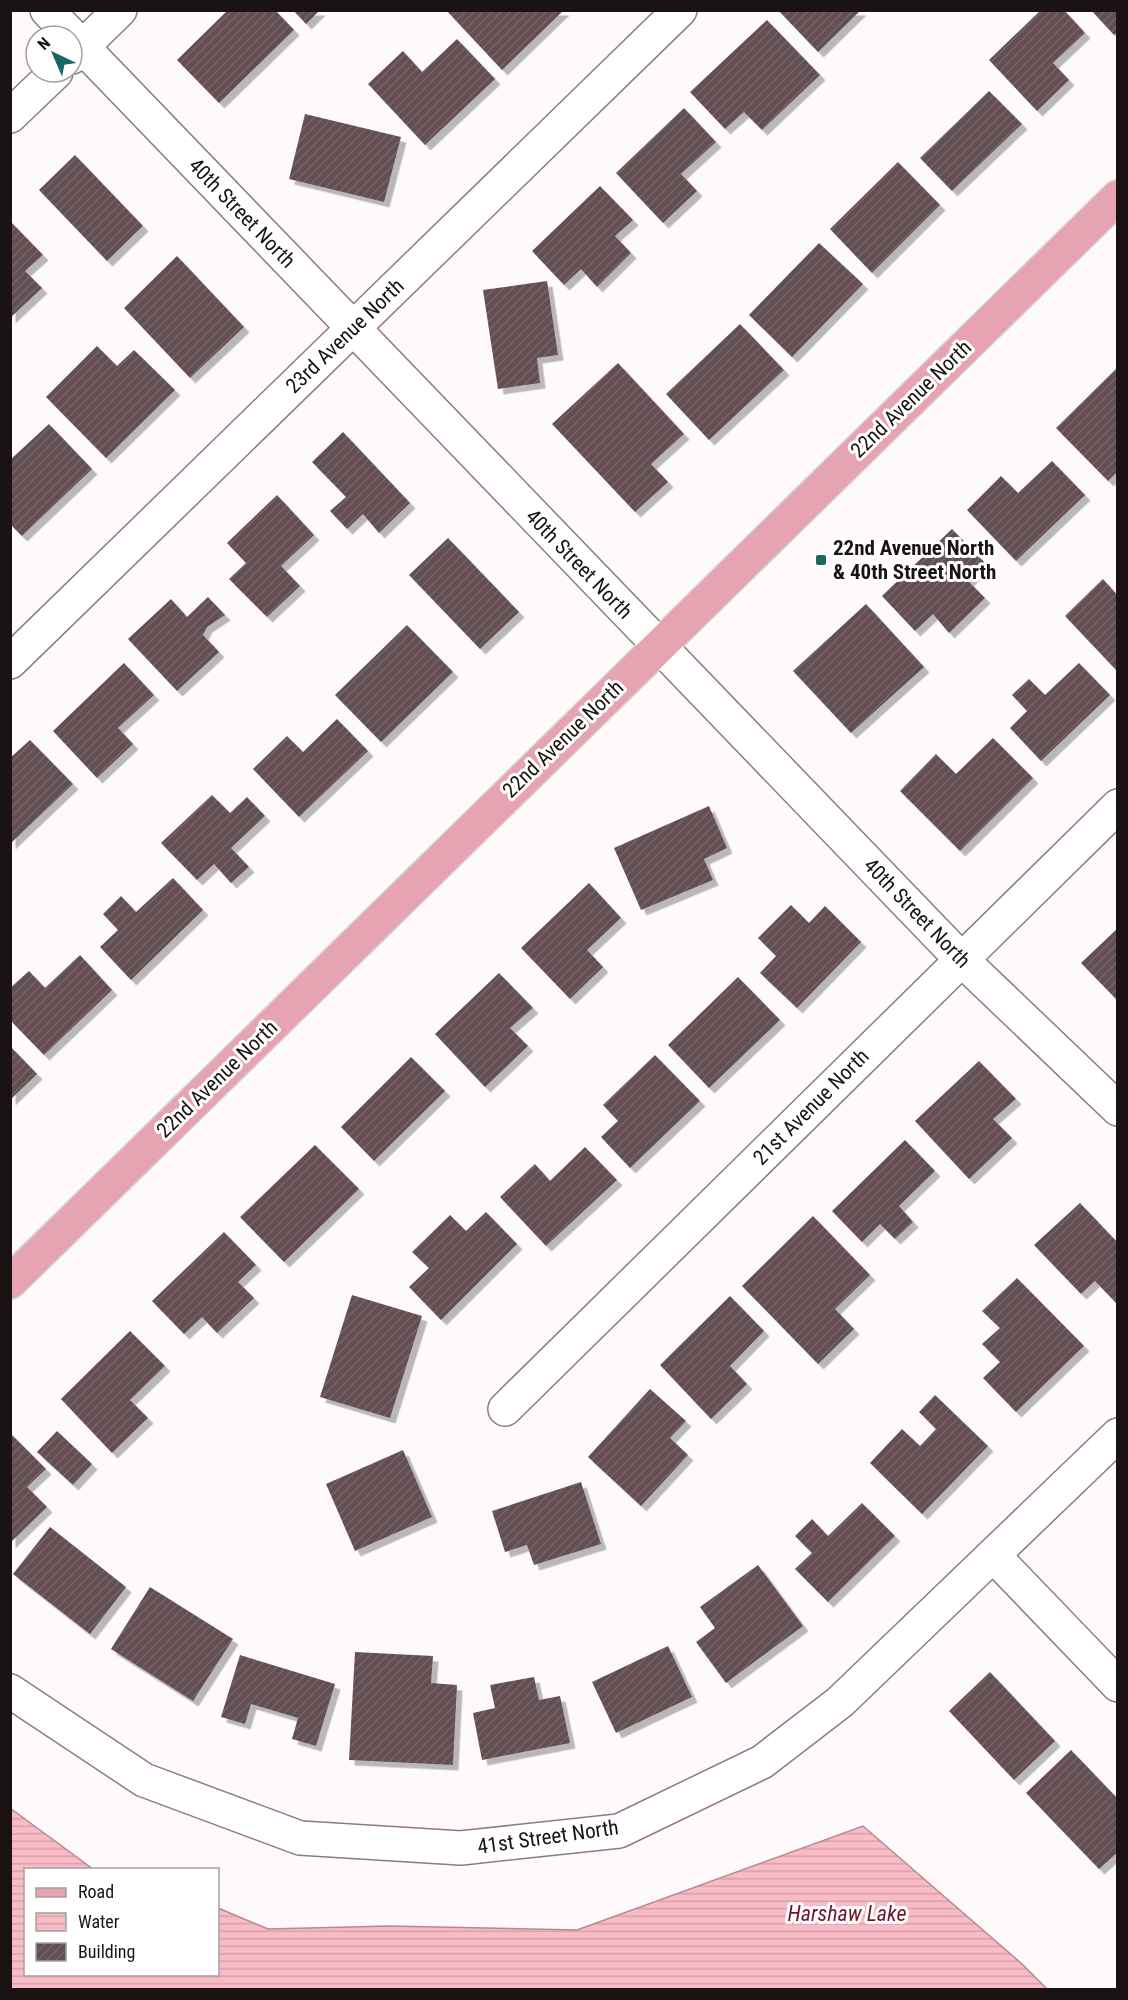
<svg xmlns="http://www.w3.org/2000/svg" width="1128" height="2000" viewBox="0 0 1128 2000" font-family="'Roboto Condensed',sans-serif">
<defs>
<pattern id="water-rules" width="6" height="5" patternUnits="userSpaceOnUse" patternTransform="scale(1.5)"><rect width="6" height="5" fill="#f9bcc6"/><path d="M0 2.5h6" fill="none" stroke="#d5a1a9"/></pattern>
<pattern id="building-hatch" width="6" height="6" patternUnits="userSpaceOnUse" patternTransform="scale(1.5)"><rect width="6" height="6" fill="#634f52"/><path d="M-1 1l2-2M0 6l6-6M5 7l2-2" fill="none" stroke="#746466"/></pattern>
<filter id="shadow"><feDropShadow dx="5.5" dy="5.5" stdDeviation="0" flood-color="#0004"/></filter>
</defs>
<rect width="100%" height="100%" fill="#fef9fa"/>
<path fill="url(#water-rules)" stroke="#b68990" stroke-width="1.5" d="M 10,1808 L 93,1869 L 98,1869 L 26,1870 L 26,1974 L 218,1974 L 218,1908 L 268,1929 L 389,1926 L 577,1930 L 863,1826 L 1022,1964 L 1047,1989 L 11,1989 Z"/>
<path fill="url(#building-hatch)" filter="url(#shadow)" d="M 228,10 L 275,10 L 294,30 L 219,103 L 177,60 Z
M 293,10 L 320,10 L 306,24 Z
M 446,10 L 564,10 L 502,70 Z
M 778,10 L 861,10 L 818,52 Z
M 1041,10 L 1064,10 L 1085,33 L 1053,63 L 1069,80 L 1037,111 L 989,60 Z
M 1091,10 L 1118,10 L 1118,32 L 1114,35 Z
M 767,20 L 820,75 L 762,130 L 744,112 L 725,129 L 690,92 Z
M 457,39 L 495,79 L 425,145 L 368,84 L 403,51 L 422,72 Z
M 989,91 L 1022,124 L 952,191 L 920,158 Z
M 684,108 L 716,142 L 681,174 L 697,191 L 663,223 L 616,173 Z
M 305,114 L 401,137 L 384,202 L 289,179 Z
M 75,155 L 143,226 L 107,261 L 39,190 Z
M 898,162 L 940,205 L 872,273 L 830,229 Z
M 600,186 L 633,220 L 615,236 L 631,253 L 597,287 L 581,269 L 564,285 L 532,251 Z
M 10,221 L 43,255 L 25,271 L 42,288 L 10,318 Z
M 819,243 L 863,284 L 792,357 L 749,315 Z
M 177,256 L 244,327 L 190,378 L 124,308 Z
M 547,281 L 558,355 L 537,358 L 540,383 L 498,389 L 483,290 Z
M 740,324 L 784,370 L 709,440 L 666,394 Z
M 97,346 L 117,366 L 134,350 L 175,390 L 106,458 L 46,397 Z
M 618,363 L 684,434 L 651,464 L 668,482 L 635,512 L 552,424 Z
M 1118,367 L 1118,471 L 1108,481 L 1056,428 Z
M 49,424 L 92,469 L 22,536 L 10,524 L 10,460 Z
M 343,432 L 410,503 L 379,533 L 363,514 L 347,529 L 330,511 L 346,497 L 312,462 Z
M 1052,461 L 1085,495 L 1016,561 L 967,510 L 1001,476 L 1018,493 Z
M 277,495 L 314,535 L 281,566 L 300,586 L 267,617 L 229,579 L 246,563 L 227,543 Z
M 952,529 L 986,564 L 968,581 L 985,598 L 949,633 L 933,614 L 915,631 L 882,596 Z
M 448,538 L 519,612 L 480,649 L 409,575 Z
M 1103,579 L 1118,596 L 1118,672 L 1065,616 Z
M 208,597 L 225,615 L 207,627 L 203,635 L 219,652 L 177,691 L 128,639 L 171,599 L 187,617 Z
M 866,604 L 924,667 L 851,733 L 793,671 Z
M 407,625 L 453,672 L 381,742 L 335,695 Z
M 124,663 L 154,695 L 118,728 L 133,744 L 97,778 L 53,731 Z
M 1079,663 L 1110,695 L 1041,761 L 1010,728 L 1027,711 L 1012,695 L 1029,679 L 1045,695 Z
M 337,719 L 368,751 L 299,817 L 253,769 L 287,736 L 303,752 Z
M 993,738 L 1033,778 L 960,851 L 900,791 L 936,754 L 956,774 Z
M 30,740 L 73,784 L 10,844 L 10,758 Z
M 212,795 L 230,813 L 247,797 L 265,816 L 231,848 L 249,867 L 231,883 L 214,864 L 197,880 L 161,843 Z
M 709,806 L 727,848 L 704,859 L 713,880 L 641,910 L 614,848 Z
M 173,878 L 203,910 L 131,980 L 100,947 L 118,930 L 103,914 L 121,896 L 136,912 Z
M 589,883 L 621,918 L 587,950 L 603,967 L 570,999 L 521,948 Z
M 791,905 L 809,923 L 825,906 L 861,942 L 797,1008 L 760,973 L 776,956 L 758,938 Z
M 1118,928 L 1118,1001 L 1081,963 Z
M 80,955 L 112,990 L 44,1055 L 10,1020 L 10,988 L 29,971 L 45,988 Z
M 499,973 L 533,1008 L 510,1028 L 528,1046 L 485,1087 L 435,1034 Z
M 738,977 L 780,1020 L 709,1088 L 668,1045 Z
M 10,1046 L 37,1074 L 10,1100 Z
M 655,1055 L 700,1101 L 630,1168 L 601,1137 L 618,1121 L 603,1105 Z
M 411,1057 L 445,1091 L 374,1161 L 341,1127 Z
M 979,1061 L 1016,1099 L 993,1119 L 1012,1138 L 969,1179 L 915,1121 Z
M 905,1140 L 935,1171 L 899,1206 L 913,1222 L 895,1239 L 880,1224 L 862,1242 L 832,1211 Z
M 315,1145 L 359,1189 L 284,1262 L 240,1217 Z
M 585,1147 L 617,1180 L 546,1246 L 500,1197 L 535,1164 L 550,1181 Z
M 1080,1203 L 1118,1243 L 1118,1305 L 1095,1281 L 1081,1294 L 1034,1245 Z
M 486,1212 L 517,1244 L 441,1320 L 409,1287 L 429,1268 L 412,1252 L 450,1215 L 466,1231 Z
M 813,1216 L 870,1275 L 835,1309 L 854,1329 L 818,1364 L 742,1286 Z
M 224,1232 L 256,1265 L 238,1282 L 254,1298 L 217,1333 L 202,1317 L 184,1334 L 152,1301 Z
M 1017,1278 L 1084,1346 L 1016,1412 L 983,1378 L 1000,1362 L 982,1344 L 1000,1328 L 982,1311 Z
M 352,1295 L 422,1316 L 390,1418 L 320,1397 Z
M 730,1296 L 764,1331 L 730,1366 L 747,1384 L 711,1419 L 660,1365 Z
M 130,1331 L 165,1366 L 130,1400 L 148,1418 L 112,1453 L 61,1399 Z
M 650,1389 L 686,1421 L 670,1438 L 688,1455 L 641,1506 L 588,1457 Z
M 935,1395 L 988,1446 L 922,1514 L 870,1463 L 902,1429 L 920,1446 L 936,1429 L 919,1412 Z
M 57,1431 L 92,1464 L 73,1485 L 37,1452 Z
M 10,1433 L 46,1469 L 27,1487 L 47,1507 L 10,1543 Z
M 403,1450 L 432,1517 L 355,1551 L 326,1484 Z
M 581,1482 L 601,1544 L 534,1565 L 527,1545 L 505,1552 L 492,1511 Z
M 862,1503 L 895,1536 L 828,1602 L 795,1569 L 812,1553 L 795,1536 L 812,1519 L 828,1536 Z
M 50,1527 L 126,1587 L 90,1634 L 13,1574 Z
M 758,1565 L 803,1626 L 726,1683 L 696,1642 L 715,1628 L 700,1607 Z
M 150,1587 L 233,1639 L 193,1701 L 111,1649 Z
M 668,1646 L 692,1697 L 616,1733 L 592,1682 Z
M 355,1652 L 433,1656 L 431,1683 L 457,1685 L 453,1765 L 349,1760 Z
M 240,1655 L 335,1684 L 316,1746 L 292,1739 L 298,1718 L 251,1704 L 245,1724 L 221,1717 Z
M 990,1672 L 1055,1741 L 1014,1780 L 949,1711 Z
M 534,1677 L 539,1700 L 560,1696 L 570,1743 L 482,1760 L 473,1713 L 495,1708 L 490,1685 Z
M 1071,1750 L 1118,1799 L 1118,1852 L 1099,1869 L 1026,1793 Z"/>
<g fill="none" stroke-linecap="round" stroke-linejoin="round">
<defs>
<path id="minor" d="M 47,10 L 961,959 L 1118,1109
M 72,57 L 120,10
M 10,116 L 56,72
M 10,662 L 680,10
M 505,1409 L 1118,806
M 993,1555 L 1118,1685
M 10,1691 L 144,1780 L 300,1838 L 461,1848 L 619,1831 L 762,1762 L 840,1702 L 1118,1435"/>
<path id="major" d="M 10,1282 L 1118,197"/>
</defs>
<use href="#minor" stroke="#907a7e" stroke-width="36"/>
<use href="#major" stroke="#d6d4d5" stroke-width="36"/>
<use href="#minor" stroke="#fff" stroke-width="33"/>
<use href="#major" stroke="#e6a3b2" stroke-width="33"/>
</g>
<rect fill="#1b6761" stroke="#fff" stroke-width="2" x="815" y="554" width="12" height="12" rx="3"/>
<g text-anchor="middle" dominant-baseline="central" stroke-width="6" stroke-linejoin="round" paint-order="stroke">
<g font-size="21" fill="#1a1213" stroke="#fff">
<text transform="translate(242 213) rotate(46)">40th Street North</text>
<text transform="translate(345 336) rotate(-44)">23rd Avenue North</text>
<text transform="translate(911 399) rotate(-44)">22nd Avenue North</text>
<text transform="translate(579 564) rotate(46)">40th Street North</text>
<text transform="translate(563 739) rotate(-44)">22nd Avenue North</text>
<text transform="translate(917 913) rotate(46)">40th Street North</text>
<text transform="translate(217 1079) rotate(-44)">22nd Avenue North</text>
<text transform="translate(811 1107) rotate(-45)">21st Avenue North</text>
<text transform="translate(548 1837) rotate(-8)">41st Street North</text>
</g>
<g font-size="21" font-weight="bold" fill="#1a1213" stroke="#fff" text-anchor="start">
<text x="833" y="548">22nd Avenue North<tspan x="833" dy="24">&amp; 40th Street North</tspan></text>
</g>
<g font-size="22" font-style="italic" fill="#6c1730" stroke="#fff">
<text x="847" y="1913">Harshaw Lake</text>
</g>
</g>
<rect width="1128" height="2000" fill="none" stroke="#1a1213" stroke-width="24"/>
<rect x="24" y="1868" width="195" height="108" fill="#ffffff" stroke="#a3a0a1" stroke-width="1.5"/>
<rect x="36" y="1888" width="30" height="9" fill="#e6a3b2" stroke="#a3a0a1" stroke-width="1.5"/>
<text x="78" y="1898" font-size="18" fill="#1a1213">Road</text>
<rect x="36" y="1913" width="30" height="18" fill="url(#water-rules)" stroke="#a3a0a1" stroke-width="1.5"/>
<text x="78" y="1928" font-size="18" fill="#1a1213">Water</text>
<rect x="36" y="1943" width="30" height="18" fill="url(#building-hatch)" stroke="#a3a0a1" stroke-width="1.5"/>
<text x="78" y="1958" font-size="18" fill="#1a1213">Building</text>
<g transform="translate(54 54) rotate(316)"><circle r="28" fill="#ffffff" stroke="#a3a0a1" stroke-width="1.5"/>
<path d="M0-4.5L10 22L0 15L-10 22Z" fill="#1b6761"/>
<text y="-9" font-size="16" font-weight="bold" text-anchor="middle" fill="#1a1213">N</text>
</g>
</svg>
